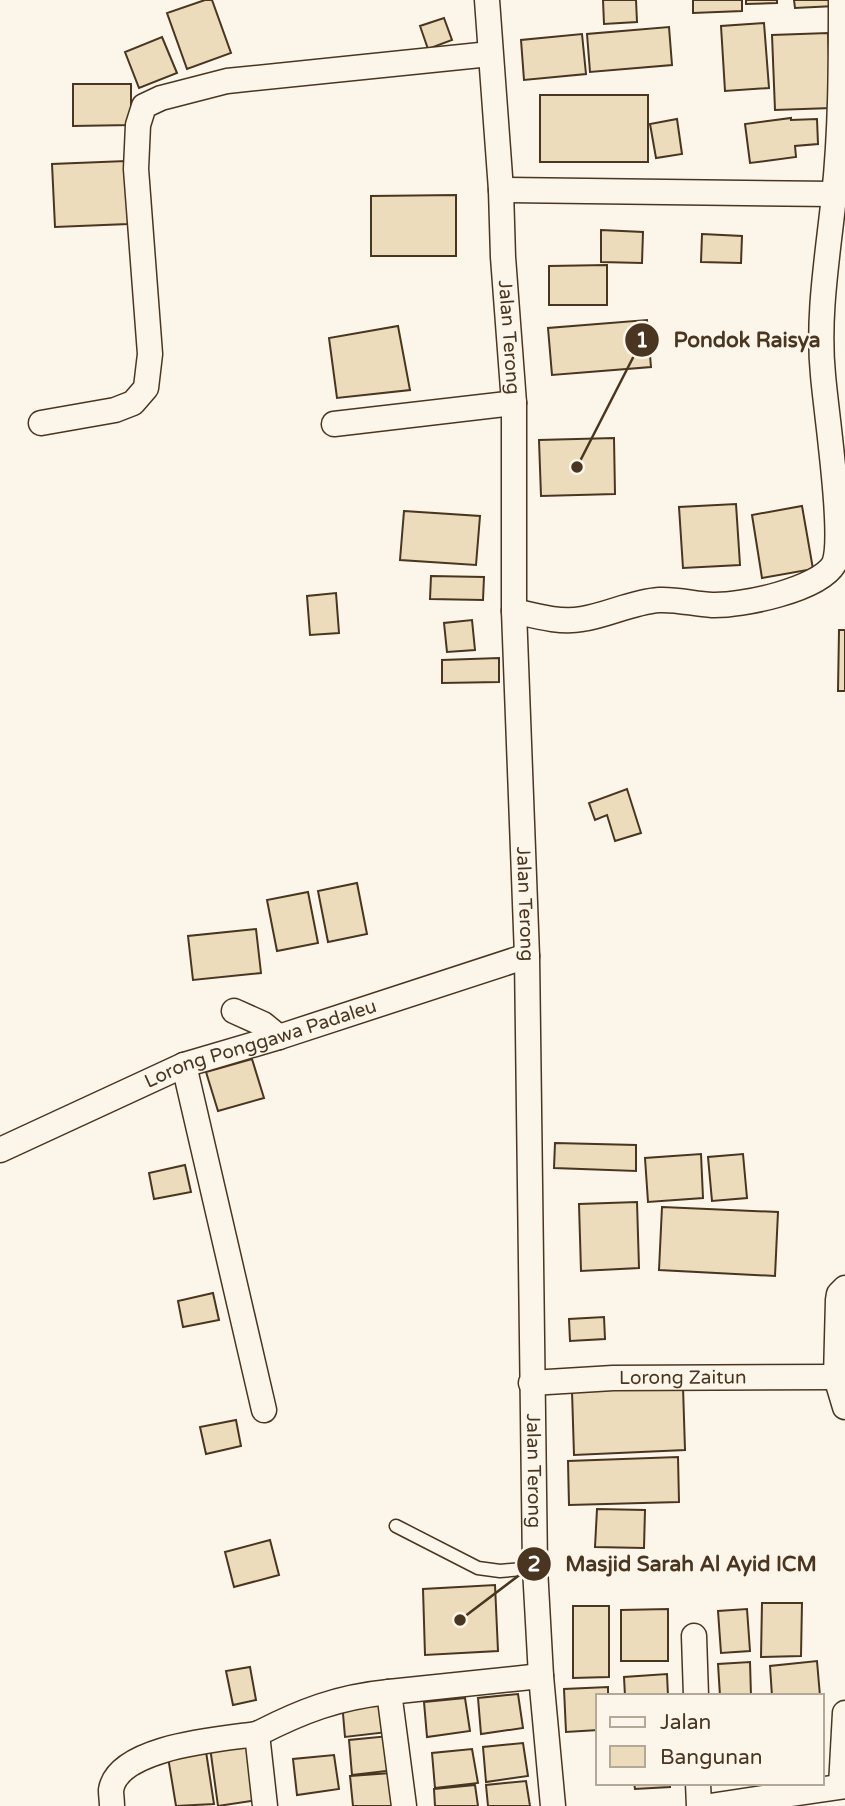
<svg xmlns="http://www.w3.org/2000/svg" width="845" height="1806" viewBox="0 0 845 1806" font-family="'Varela Round',sans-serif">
<rect width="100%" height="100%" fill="#fbf6e9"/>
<path fill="#ecdcbc" stroke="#4a3520" stroke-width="2" d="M 205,0 L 212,0 L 231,53 L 187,69 L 167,13 Z
M 603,0 L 636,0 L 637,22 L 604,24 Z
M 693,0 L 742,0 L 742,11 L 693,13 Z
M 746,0 L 777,0 L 777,3 L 746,4 Z
M 794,0 L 835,0 L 835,6 L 795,8 Z
M 444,18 L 452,40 L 428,49 L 420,26 Z
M 764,23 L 769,88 L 725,91 L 721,26 Z
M 669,27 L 672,65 L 590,72 L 587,34 Z
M 828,33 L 831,108 L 775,110 L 772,35 Z
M 582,34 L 586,74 L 524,80 L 521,40 Z
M 162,37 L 177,73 L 139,88 L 125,52 Z
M 73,84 L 131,84 L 131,125 L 73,126 Z
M 540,95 L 648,95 L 648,162 L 540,162 Z
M 791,118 L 791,120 L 817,119 L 818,144 L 795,146 L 796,157 L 750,163 L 745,124 Z
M 677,119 L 682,154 L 656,158 L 650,124 Z
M 126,161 L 128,224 L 55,227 L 52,164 Z
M 456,195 L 456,256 L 371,256 L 371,196 Z
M 601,230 L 643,232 L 642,263 L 601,262 Z
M 702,234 L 742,236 L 741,263 L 701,262 Z
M 607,265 L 607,305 L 549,305 L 549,266 Z
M 647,320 L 651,367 L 552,375 L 548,328 Z
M 398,326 L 410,390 L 337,398 L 329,338 Z
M 614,438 L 615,494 L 541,496 L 539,440 Z
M 736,504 L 740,565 L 683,568 L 679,507 Z
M 802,506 L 813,569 L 762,578 L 752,515 Z
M 404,511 L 480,516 L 476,565 L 400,560 Z
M 431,576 L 484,577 L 483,600 L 430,599 Z
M 336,593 L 339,633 L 310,635 L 307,596 Z
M 472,620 L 475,650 L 447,652 L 444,623 Z
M 839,630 L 845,630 L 845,691 L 838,691 Z
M 499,658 L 499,682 L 442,683 L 442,660 Z
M 627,789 L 641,833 L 615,841 L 607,815 L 595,820 L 589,803 Z
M 357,883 L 367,934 L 328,942 L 318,891 Z
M 308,892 L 318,943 L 277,951 L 267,900 Z
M 256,929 L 261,973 L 193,980 L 188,936 Z
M 252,1059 L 264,1098 L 218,1111 L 206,1072 Z
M 555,1143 L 636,1145 L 636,1171 L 554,1168 Z
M 701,1154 L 703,1198 L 648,1202 L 645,1158 Z
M 743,1154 L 747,1198 L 712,1201 L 708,1157 Z
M 185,1165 L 191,1192 L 154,1199 L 149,1173 Z
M 637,1202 L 639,1268 L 581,1271 L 579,1204 Z
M 662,1207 L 778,1212 L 775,1276 L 659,1270 Z
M 213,1293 L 219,1320 L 183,1327 L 178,1301 Z
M 604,1317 L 605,1339 L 570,1341 L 569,1319 Z
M 683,1387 L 685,1450 L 574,1455 L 572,1391 Z
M 236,1420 L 241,1446 L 206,1454 L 200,1427 Z
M 678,1457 L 679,1502 L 569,1505 L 568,1461 Z
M 597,1509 L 645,1510 L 644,1548 L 595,1547 Z
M 270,1540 L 279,1575 L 234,1587 L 225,1552 Z
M 495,1585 L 498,1651 L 425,1655 L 423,1589 Z
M 762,1603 L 802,1603 L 801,1656 L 761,1657 Z
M 573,1606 L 609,1606 L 609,1677 L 573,1678 Z
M 668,1609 L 668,1661 L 621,1661 L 621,1610 Z
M 747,1609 L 750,1651 L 721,1653 L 718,1611 Z
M 817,1661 L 820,1696 L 772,1696 L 770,1666 Z
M 750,1662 L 751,1696 L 720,1696 L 718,1664 Z
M 250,1667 L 256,1700 L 233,1705 L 226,1671 Z
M 667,1674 L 668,1696 L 625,1696 L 624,1677 Z
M 608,1687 L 608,1696 L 598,1696 L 598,1730 L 566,1732 L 564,1689 Z
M 518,1694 L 523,1728 L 481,1734 L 478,1698 Z
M 382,1698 L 388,1732 L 345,1737 L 342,1702 Z
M 465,1698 L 470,1731 L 427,1737 L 424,1702 Z
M 389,1736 L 395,1770 L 352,1775 L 349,1740 Z
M 247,1742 L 257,1800 L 218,1806 L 210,1747 Z
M 523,1743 L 528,1776 L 486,1782 L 483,1747 Z
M 205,1745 L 214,1804 L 176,1806 L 167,1751 Z
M 472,1749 L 478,1783 L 435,1788 L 432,1753 Z
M 334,1755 L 339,1789 L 297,1795 L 293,1759 Z
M 391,1773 L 395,1806 L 353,1806 L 350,1776 Z
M 526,1781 L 530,1806 L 488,1806 L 486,1785 Z
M 634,1783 L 670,1783 L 670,1787 L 635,1789 Z
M 475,1785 L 478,1806 L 435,1806 L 434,1789 Z"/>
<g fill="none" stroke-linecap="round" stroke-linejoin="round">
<defs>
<path id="lane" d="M 396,1526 L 478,1568 L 500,1571 L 535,1568"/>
<g id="street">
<path id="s1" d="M 487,0 L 501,190 L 503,257 L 514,403 L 514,611 L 527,956 L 535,1568 L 541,1676 L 553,1806"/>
<path d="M 501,190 L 834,194"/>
<path d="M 41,423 L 115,410 L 133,403 L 146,388 L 150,354 L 136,169 L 138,125 L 144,106 L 161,98 L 227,81 L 490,54"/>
<path d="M 334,424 L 514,403"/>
<path d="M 514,611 C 536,616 560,623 582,619 C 608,615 632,602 659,600 C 677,599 694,604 712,605 C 741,606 819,590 834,564 C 845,537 826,412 823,375 C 817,316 828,254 834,196 C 841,131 841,65 841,0"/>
<path d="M 234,1011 L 263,1024 L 279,1037"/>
<path d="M 184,1065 L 264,1410"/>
<path id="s2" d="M 0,1150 L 184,1065 L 279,1037 L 527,956"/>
<path d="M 845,1288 L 839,1294 L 838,1300 L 836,1377 L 845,1407"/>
<path id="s3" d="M 531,1383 L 613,1378 L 836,1377"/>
<path d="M 694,1636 L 696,1696"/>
<path d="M 698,1783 L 699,1806"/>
<path d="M 841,1786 L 845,1713"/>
<path d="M 112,1806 C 112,1801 111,1795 111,1790 C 118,1746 223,1739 257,1734"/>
<path d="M 265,1806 L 257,1734 C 302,1711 338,1697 389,1692"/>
<path d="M 404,1806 L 389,1692 L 541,1676"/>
<path d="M 710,1806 L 845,1786"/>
</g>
</defs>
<use href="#lane" stroke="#4a3520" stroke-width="15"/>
<use href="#street" stroke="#4a3520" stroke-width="27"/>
<use href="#lane" stroke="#fbf6e9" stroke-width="12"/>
<use href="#street" stroke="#fbf6e9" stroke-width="24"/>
</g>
<g text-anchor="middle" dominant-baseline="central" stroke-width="5" stroke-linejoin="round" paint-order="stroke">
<g font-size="19" fill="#4a3520" stroke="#fbf6e9">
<text stroke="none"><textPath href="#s1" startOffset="338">Jalan Terong</textPath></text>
<text stroke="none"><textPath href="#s1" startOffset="905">Jalan Terong</textPath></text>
<text stroke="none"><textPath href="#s2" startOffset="282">Lorong Ponggawa Padaleu</textPath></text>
<text stroke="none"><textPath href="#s3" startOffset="152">Lorong Zaitun</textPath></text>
<text stroke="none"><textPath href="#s1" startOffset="1472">Jalan Terong</textPath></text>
</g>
</g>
<path fill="none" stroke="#4a3520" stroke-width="2.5" d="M577 467L642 340M460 1620L534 1564"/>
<g fill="#4a3520" stroke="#fbf6e9" stroke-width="2.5">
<circle cx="577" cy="467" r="7"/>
<circle cx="460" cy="1620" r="7"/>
<circle cx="642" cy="340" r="18"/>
<circle cx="534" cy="1564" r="18"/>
</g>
<g font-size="21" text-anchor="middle" font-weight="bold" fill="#fff">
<text x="642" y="347">1</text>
<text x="534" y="1571">2</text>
</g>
<g font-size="21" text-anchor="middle" font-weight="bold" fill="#4a3520" stroke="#fbf6e9" stroke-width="5" stroke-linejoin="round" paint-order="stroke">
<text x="747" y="347">Pondok Raisya</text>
<text x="691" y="1571">Masjid Sarah Al Ayid ICM</text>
</g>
<rect x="596" y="1694" width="228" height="91" fill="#fbf6e9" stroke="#b4a999" stroke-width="2"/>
<rect x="610" y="1717" width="35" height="10" fill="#fbf6e9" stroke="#b4a999" stroke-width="2"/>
<text x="660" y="1729" font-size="21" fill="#4a3520">Jalan</text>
<rect x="610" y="1746" width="35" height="21" fill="#ecdcbc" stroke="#b4a999" stroke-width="2"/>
<text x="660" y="1764" font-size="21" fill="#4a3520">Bangunan</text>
</svg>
